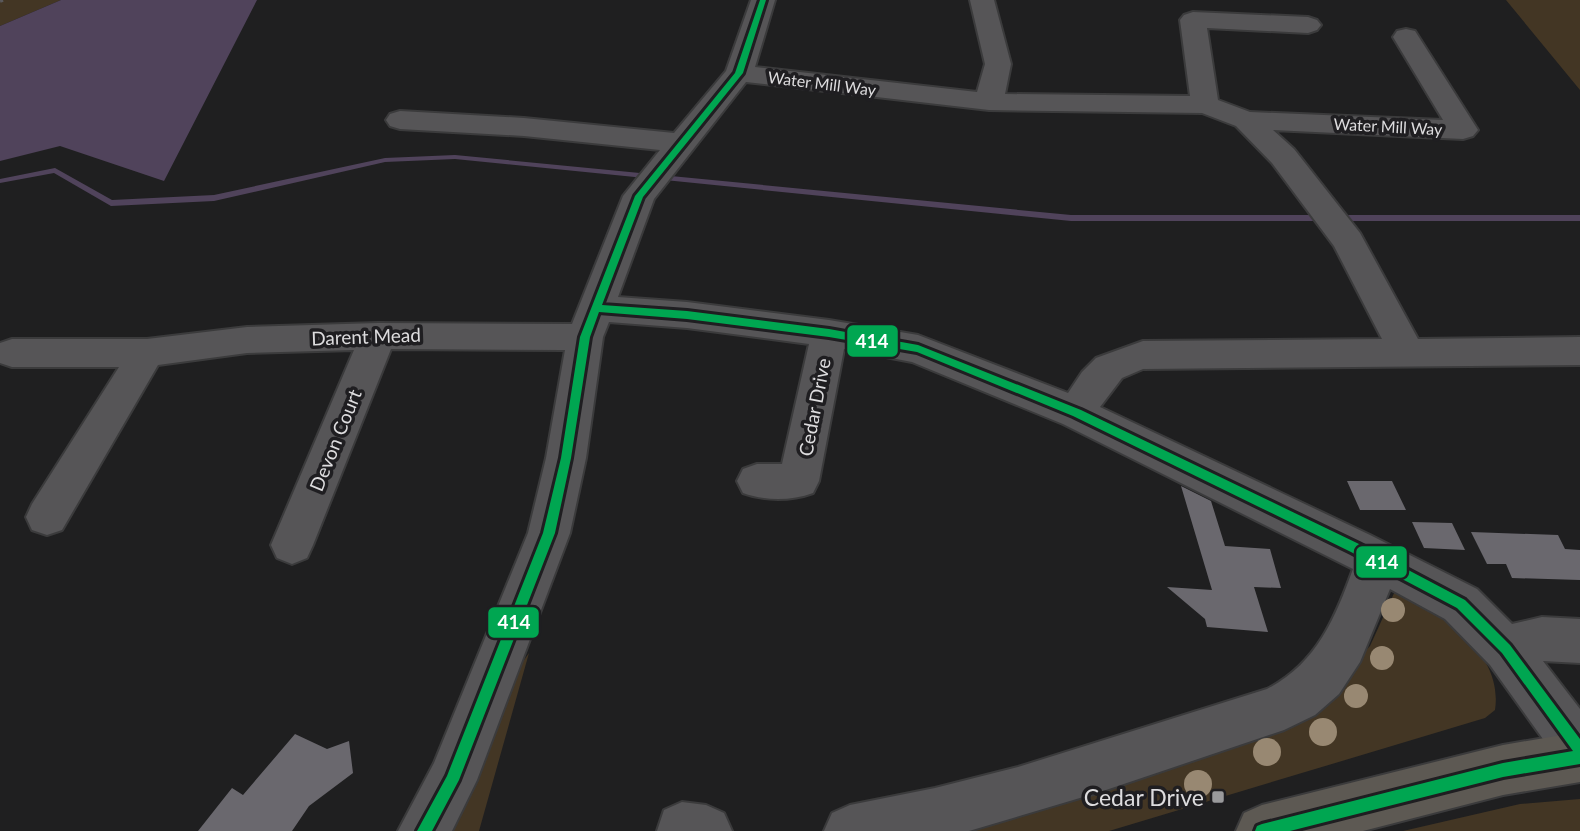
<svg xmlns="http://www.w3.org/2000/svg" width="1580" height="831" viewBox="0 0 1580 831" font-family="Lato,sans-serif">
<rect width="100%" height="100%" fill="#1f1f20"/>
<path fill="#433624" d="M 0,0 L 61,0 L 0,26 Z
M 1506,0 L 1580,0 L 1580,90 Z
M 1395,591 C 1439,615 1504,650 1495,710 L 1485,718 L 1109,831 L 939,831 L 1332,686 L 1370,646 Z
M 529,653 L 479,831 L 444,831 L 517,670 Z
M 1580,799 L 1580,831 L 1403,831 L 1520,804 Z"/>
<path fill="#50435b" d="M 61,0 L 257,0 L 164,181 L 60,146 L 0,161 L 0,26 Z"/>
<g fill="none" stroke-linecap="round" stroke-linejoin="round">
<path fill="#50435b" fill-rule="evenodd" d="M 455,155 L 1071,215 L 1580,215 L 1580,221 L 1071,221 L 455,159 L 385,162 L 214,201 L 111,206 L 54,173 L 0,183 L 0,179 L 55,168 L 112,200 L 214,195 L 385,158 Z"/>
</g>
<path fill="#6a686e" d="M 1347,481 L 1392,481 L 1406,510 L 1360,510 Z
M 1181,486 L 1211,501 L 1225,546 L 1270,549 L 1281,588 L 1254,587 L 1268,632 L 1207,627 L 1205,619 L 1167,587 L 1212,590 Z
M 1412,522 L 1452,523 L 1465,550 L 1424,548 Z
M 1471,532 L 1558,535 L 1565,549 L 1580,550 L 1580,580 L 1512,578 L 1506,564 L 1487,564 Z
M 295,734 L 327,749 L 349,741 L 353,773 L 309,806 L 292,831 L 198,831 L 232,788 L 243,795 Z"/>
<g fill="none" stroke-linecap="round" stroke-linejoin="round">
<defs>
<path id="minor" d="M 751,0 L 775,0 L 755,67 L 977,92 L 985,64 L 970,0 L 994,0 L 1011,64 L 1005,94 L 1190,96 L 1180,20 L 1184,15 L 1193,12 L 1308,17 L 1317,20 L 1321,25 L 1317,30 L 1308,33 L 1207,28 L 1218,100 L 1250,112 L 1443,120 L 1393,37 L 1397,31 L 1406,29 L 1415,31 L 1478,130 L 1473,136 L 1463,139 L 1273,130 L 1294,149 L 1360,233 L 1418,339 L 1580,337 L 1580,365 L 1143,369 L 1122,378 L 1100,407 L 1370,535 L 1477,589 L 1512,624 L 1542,617 L 1580,619 L 1580,663 L 1543,661 L 1580,709 L 1580,775 L 1563,767 L 1490,665 L 1445,619 L 1390,589 L 1360,662 L 1339,694 L 1315,715 L 1284,730 L 1100,792 L 969,831 L 824,831 L 832,813 L 850,805 L 935,788 L 1018,767 L 1267,689 C 1316,664 1335,619 1353,569 L 1063,424 L 912,362 L 844,349 L 819,481 L 813,493 C 791,501 765,501 743,493 L 737,481 L 743,469 L 757,464 L 782,464 L 809,344 L 687,328 L 609,322 L 603,337 L 586,458 L 570,533 L 477,780 L 452,831 L 398,831 L 434,763 L 528,533 L 546,458 L 565,350 L 391,349 L 313,545 L 307,558 L 292,564 L 277,558 L 271,545 L 354,350 L 247,353 L 158,365 L 62,530 L 47,535 L 32,530 L 26,517 L 32,504 L 119,367 L 12,367 L 0,363 L 0,343 L 12,339 L 147,339 L 247,327 L 378,323 L 572,324 L 623,196 L 660,150 L 524,136 L 400,129 L 390,126 L 386,120 L 390,114 L 400,111 L 524,118 L 674,133 L 726,71 ZM 746,82 L 989,110 L 1202,113 L 1236,126 L 1272,163 L 1334,246 L 1382,339 L 1143,341 L 1096,358 L 1082,372 L 1068,393 L 918,335 L 829,320 L 687,302 L 618,297 L 654,199 Z
M 682,802 L 706,805 L 724,813 L 732,831 L 657,831 L 664,810 Z"/>
<path id="major" d="M 1580,732 L 1580,782 L 1503,795 L 1363,831 L 1236,831 L 1244,813 L 1262,805 L 1503,745 Z"/>
</defs>
<use href="#minor" stroke="#3b3b3c" stroke-width="4"/>
<use href="#major" stroke="#3b3b3c" stroke-width="4"/>
<path stroke="#5a595b" stroke-width="3.5" stroke-dasharray="5 2.5" stroke-linecap="butt" d="M 0,1 L 3,0"/>
<use href="#minor" fill="#565557" fill-rule="evenodd"/>
<use href="#major" fill="#5d5953" fill-rule="evenodd"/>
<defs>
<path id="bus-1" d="M 760,0 L 766,0 L 743,73 L 643,197 L 602,305 L 687,311 L 829,329 L 918,345 L 1081,410 L 1359,544 L 1465,600 L 1510,645 L 1580,739 L 1580,764 L 1503,777 L 1290,831 L 1255,831 L 1257,826 L 1262,824 L 1503,763 L 1573,751 L 1502,653 L 1457,608 L 1351,552 L 1073,416 L 917,352 L 829,337 L 687,319 L 599,312 L 590,337 L 571,458 L 555,533 L 459,780 L 432,831 L 417,831 L 447,776 L 543,533 L 561,458 L 580,337 L 635,196 L 735,73 Z"/>
</defs>
<use href="#bus-1" stroke="#1f1e21" stroke-width="6"/>
<use href="#bus-1" fill="#00a651" fill-rule="evenodd"/>
</g>
<g fill="#988872">
<circle cx="1393" cy="610" r="12"/>
<circle cx="1382" cy="658" r="12"/>
<circle cx="1356" cy="696" r="12"/>
<circle cx="1323" cy="732" r="14"/>
<circle cx="1267" cy="752" r="14"/>
<circle cx="1198" cy="784" r="14"/>
</g>
<rect fill="#9a9a9c" stroke="#1f1e21" stroke-width="2.5" x="1211" y="790" width="14" height="14" rx="3.5"/>
<g text-anchor="middle" dominant-baseline="central" stroke-width="7" stroke-linejoin="round" paint-order="stroke">
<g font-size="16" fill="#dddcde" stroke="#1f1e21">
<text transform="translate(822 83) rotate(7)">Water Mill Way</text>
<text transform="translate(1388 126) rotate(3)">Water Mill Way</text>
</g>
<g font-size="19" fill="#dddcde" stroke="#1f1e21">
<text transform="translate(366 336) rotate(-2)">Darent Mead</text>
<text transform="translate(814 407) rotate(-79)">Cedar Drive</text>
<text transform="translate(335 440) rotate(-68)">Devon Court</text>
</g>
<g font-size="23" fill="#dddcde" stroke="#1f1e21" text-anchor="end">
<text x="1204" y="797">Cedar Drive</text>
</g>
</g>
<g stroke="#1f1e21" stroke-width="2.5">
<rect x="846" y="324" width="53" height="34" rx="7" fill="#00a651"/>
<rect x="1355" y="545" width="53" height="34" rx="7" fill="#00a651"/>
<rect x="487" y="606" width="53" height="33" rx="7" fill="#00a651"/>
</g>
<g font-size="19" text-anchor="middle" font-weight="bold" fill="#fff">
<text x="872" y="348">414</text>
<text x="1382" y="569">414</text>
<text x="514" y="629">414</text>
</g>
</svg>
